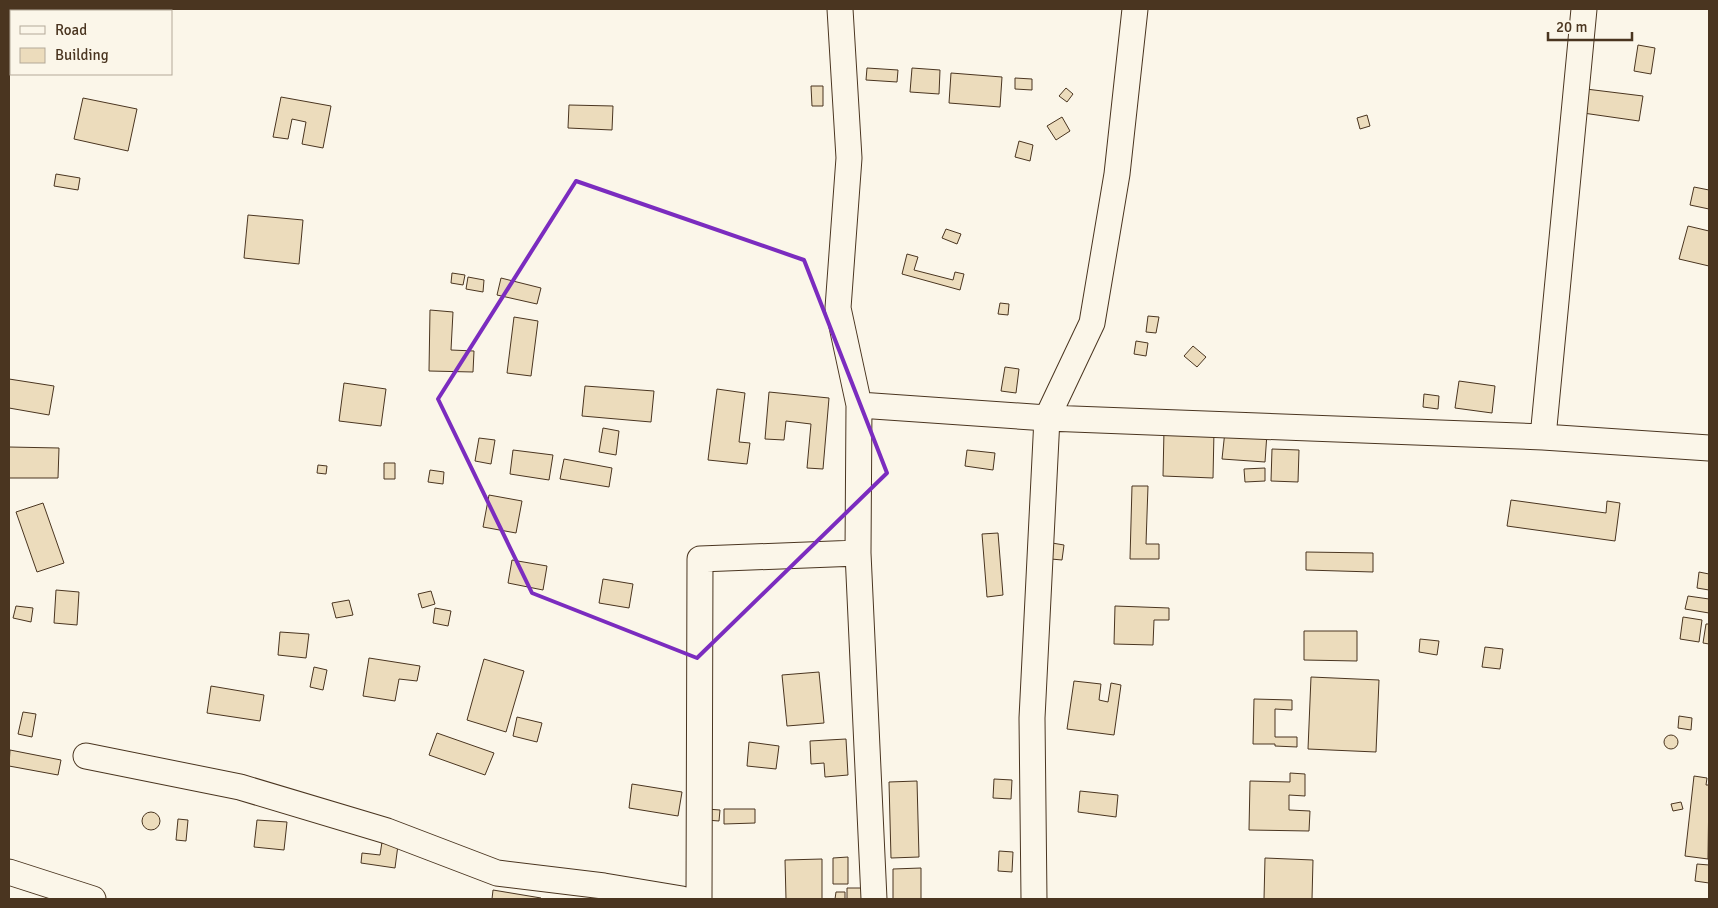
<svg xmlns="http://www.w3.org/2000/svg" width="1718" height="908" viewBox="0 0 1718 908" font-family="Signika,sans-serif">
<rect width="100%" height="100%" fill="#fbf6e9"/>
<path fill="#ecdcbc" stroke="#4a3520" d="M 1638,45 L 1655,48 L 1651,74 L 1634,71 Z
M 867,68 L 898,70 L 897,82 L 866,80 Z
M 912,68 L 940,70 L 939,94 L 910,92 Z
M 951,73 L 1002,77 L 1000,107 L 949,103 Z
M 1015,78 L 1032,79 L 1032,90 L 1015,89 Z
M 811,86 L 823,86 L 823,106 L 812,106 Z
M 1066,88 L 1073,94 L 1067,102 L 1059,96 Z
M 1586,89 L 1643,96 L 1639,121 L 1583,113 Z
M 281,97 L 331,106 L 323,148 L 302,144 L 306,122 L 292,119 L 288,139 L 273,137 Z
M 83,98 L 137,109 L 128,151 L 74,139 Z
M 569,105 L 613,106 L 612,130 L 568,128 Z
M 1367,115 L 1370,126 L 1360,129 L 1357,118 Z
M 1062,117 L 1070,131 L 1056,140 L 1047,126 Z
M 1019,141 L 1033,145 L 1030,161 L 1015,157 Z
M 56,174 L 80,178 L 78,190 L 54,186 Z
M 1694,187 L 1709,190 L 1709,209 L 1690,205 Z
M 248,215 L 303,220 L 299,264 L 244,258 Z
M 1688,226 L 1709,231 L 1709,266 L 1679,259 Z
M 946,229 L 961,234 L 957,244 L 942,238 Z
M 907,254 L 918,257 L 914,270 L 953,280 L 955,272 L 964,274 L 960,290 L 902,274 Z
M 452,273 L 465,275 L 463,285 L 451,283 Z
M 468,277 L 484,280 L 483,292 L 466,289 Z
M 501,278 L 541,288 L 537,304 L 497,295 Z
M 1000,303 L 1009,304 L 1008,315 L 998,314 Z
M 430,310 L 453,312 L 451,350 L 474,351 L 473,372 L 429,371 Z
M 1148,316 L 1159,317 L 1156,333 L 1146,332 Z
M 514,317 L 538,321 L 531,376 L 507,373 Z
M 1136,341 L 1148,343 L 1146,356 L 1134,354 Z
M 1193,346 L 1206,357 L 1197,367 L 1184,356 Z
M 1005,367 L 1019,369 L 1016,393 L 1001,391 Z
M 9,379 L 54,386 L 49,415 L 9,408 Z
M 1459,381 L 1495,386 L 1492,413 L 1455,408 Z
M 344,383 L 386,389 L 381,426 L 339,421 Z
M 585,386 L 654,391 L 651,422 L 582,416 Z
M 717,389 L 745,393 L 739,442 L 750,443 L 747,464 L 708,460 Z
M 769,392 L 829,398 L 823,469 L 807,468 L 811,424 L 786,421 L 784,440 L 765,439 Z
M 1424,394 L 1439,396 L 1438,409 L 1423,407 Z
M 603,428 L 619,431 L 616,455 L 599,452 Z
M 1164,430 L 1214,431 L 1213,478 L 1163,476 Z
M 1225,431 L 1267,433 L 1265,462 L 1222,459 Z
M 479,438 L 495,440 L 491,464 L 475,461 Z
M 9,447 L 59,448 L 58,478 L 9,478 Z
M 1272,449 L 1299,450 L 1298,482 L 1271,481 Z
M 513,450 L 553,455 L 549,480 L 510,474 Z
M 967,450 L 995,453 L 993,470 L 965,466 Z
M 564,459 L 612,468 L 609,487 L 560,479 Z
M 384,463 L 395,463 L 395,479 L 384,479 Z
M 318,465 L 327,466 L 326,474 L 317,473 Z
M 1265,468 L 1265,481 L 1245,482 L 1244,469 Z
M 430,470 L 444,472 L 443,484 L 428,482 Z
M 1132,486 L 1148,486 L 1146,544 L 1159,544 L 1159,559 L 1130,559 Z
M 489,495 L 522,501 L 516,533 L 483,527 Z
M 1511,500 L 1606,513 L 1607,501 L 1620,503 L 1615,541 L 1507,526 Z
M 43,503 L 64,563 L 37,572 L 16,512 Z
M 998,533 L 1003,595 L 987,597 L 982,534 Z
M 1052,543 L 1064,545 L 1062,560 L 1051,559 Z
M 1306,552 L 1373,553 L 1373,572 L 1306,570 Z
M 512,560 L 547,566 L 543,590 L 508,583 Z
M 1699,572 L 1709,574 L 1709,590 L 1697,588 Z
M 603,579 L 633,584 L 629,608 L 599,603 Z
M 56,590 L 79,592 L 77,625 L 54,623 Z
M 431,591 L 435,604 L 422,608 L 418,594 Z
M 1688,596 L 1709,599 L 1709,613 L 1685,609 Z
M 349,600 L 353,615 L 336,618 L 332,603 Z
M 16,606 L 33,608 L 31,622 L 13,618 Z
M 1115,606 L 1169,608 L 1169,620 L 1154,620 L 1153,645 L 1114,644 Z
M 435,608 L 451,611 L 448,626 L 433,623 Z
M 1683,617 L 1702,620 L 1699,642 L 1680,639 Z
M 1706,624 L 1709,624 L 1709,644 L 1703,643 Z
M 1304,631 L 1357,631 L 1357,661 L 1304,660 Z
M 280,632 L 309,634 L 306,658 L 278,655 Z
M 1420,639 L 1439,641 L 1437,655 L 1419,652 Z
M 1485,647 L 1503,649 L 1500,669 L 1482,667 Z
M 369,658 L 420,666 L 417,681 L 399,679 L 395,701 L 363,696 Z
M 484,659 L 524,671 L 506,732 L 467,720 Z
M 314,667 L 327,670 L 323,690 L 310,687 Z
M 819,672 L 824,723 L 787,726 L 782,675 Z
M 1311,677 L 1379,680 L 1376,752 L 1308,749 Z
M 1074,681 L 1101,684 L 1099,700 L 1108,702 L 1111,683 L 1121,685 L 1114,735 L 1067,729 Z
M 211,686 L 264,695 L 260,721 L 207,713 Z
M 1254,699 L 1292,700 L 1292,710 L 1275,709 L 1275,737 L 1297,737 L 1297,747 L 1275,746 L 1275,744 L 1253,744 Z
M 23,712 L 36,714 L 32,737 L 18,734 Z
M 1679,716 L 1692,718 L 1691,730 L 1678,728 Z
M 517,717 L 542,723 L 537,742 L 513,736 Z
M 437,733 L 494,753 L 485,775 L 429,755 Z
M1664 742a7 7 0 1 1 14 0a7 7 0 1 1-14 0Z
M 846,739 L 848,775 L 825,777 L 824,763 L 811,764 L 810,741 Z
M 749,742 L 779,746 L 776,769 L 747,766 Z
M 10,750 L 61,760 L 58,775 L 9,766 Z
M 1290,773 L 1305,774 L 1305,796 L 1289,795 L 1289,810 L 1310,811 L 1309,831 L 1249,830 L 1250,781 L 1290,782 Z
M 1694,776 L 1707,778 L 1706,785 L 1709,785 L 1708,859 L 1685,856 Z
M 994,779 L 1012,780 L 1011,799 L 993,798 Z
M 917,781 L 919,857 L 891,858 L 889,782 Z
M 632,784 L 682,792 L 678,816 L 629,808 Z
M 1080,791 L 1118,795 L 1116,817 L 1078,812 Z
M 1681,802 L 1683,809 L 1673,811 L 1671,804 Z
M 707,809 L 720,810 L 719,821 L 706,820 Z
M 724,809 L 755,809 L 755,823 L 724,824 Z
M142 821a9 9 0 1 1 18 0a9 9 0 1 1-18 0Z
M 178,819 L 188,820 L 186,841 L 176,840 Z
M 257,820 L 287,822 L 284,850 L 254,847 Z
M 382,842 L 398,845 L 395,868 L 361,863 L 362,853 L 380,855 Z
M 999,851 L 1013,852 L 1012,872 L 998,871 Z
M 848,857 L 848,884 L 833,884 L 833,858 Z
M 1265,858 L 1313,860 L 1312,899 L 1264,899 Z
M 822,859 L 822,899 L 786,899 L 785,860 Z
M 1697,864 L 1709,865 L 1709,883 L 1695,881 Z
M 921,868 L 921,899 L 893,899 L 893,869 Z
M 847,888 L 863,888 L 863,899 L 847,899 Z
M 493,890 L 541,898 L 541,899 L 492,899 Z
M 836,892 L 845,892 L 845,899 L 835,899 Z"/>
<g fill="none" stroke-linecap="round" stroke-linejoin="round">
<defs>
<path id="minor" d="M 840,9 L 849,158 L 838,308 L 859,405 L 858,553 L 874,899
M 859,405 L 1047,418 L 1543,437 L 1709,448
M 1543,437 L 1584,9
M 86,756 L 240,787 L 387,831 L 497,873 L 604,886 L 682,899
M 9,872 L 93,899
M 699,899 L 700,559 L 858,553
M 1034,899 L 1032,718 L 1047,418 L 1092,323 L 1117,174 L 1135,9"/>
</defs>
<use href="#minor" stroke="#4a3520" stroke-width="27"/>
<use href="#minor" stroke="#fbf6e9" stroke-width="25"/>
</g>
<path fill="none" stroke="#7b2cbf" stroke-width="4" stroke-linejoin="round" d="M 576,181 L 804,260 L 887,473 L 697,658 L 532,593 L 438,399 Z"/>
<rect width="1718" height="908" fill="none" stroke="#4a3520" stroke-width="20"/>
<rect x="10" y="10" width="162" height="65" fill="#fbf6e9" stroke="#b4a999"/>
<rect x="20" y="26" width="25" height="8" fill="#fbf6e9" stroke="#b4a999"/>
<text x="55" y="35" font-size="15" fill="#4a3520">Road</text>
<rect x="20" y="48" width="25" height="15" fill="#ecdcbc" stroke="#b4a999"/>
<text x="55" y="60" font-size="15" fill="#4a3520">Building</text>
<path d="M1548 32v8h84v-8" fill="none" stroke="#4a3520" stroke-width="2.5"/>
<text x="1556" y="32" font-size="15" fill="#4a3520" stroke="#fbf6e9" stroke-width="4" paint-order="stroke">20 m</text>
</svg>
